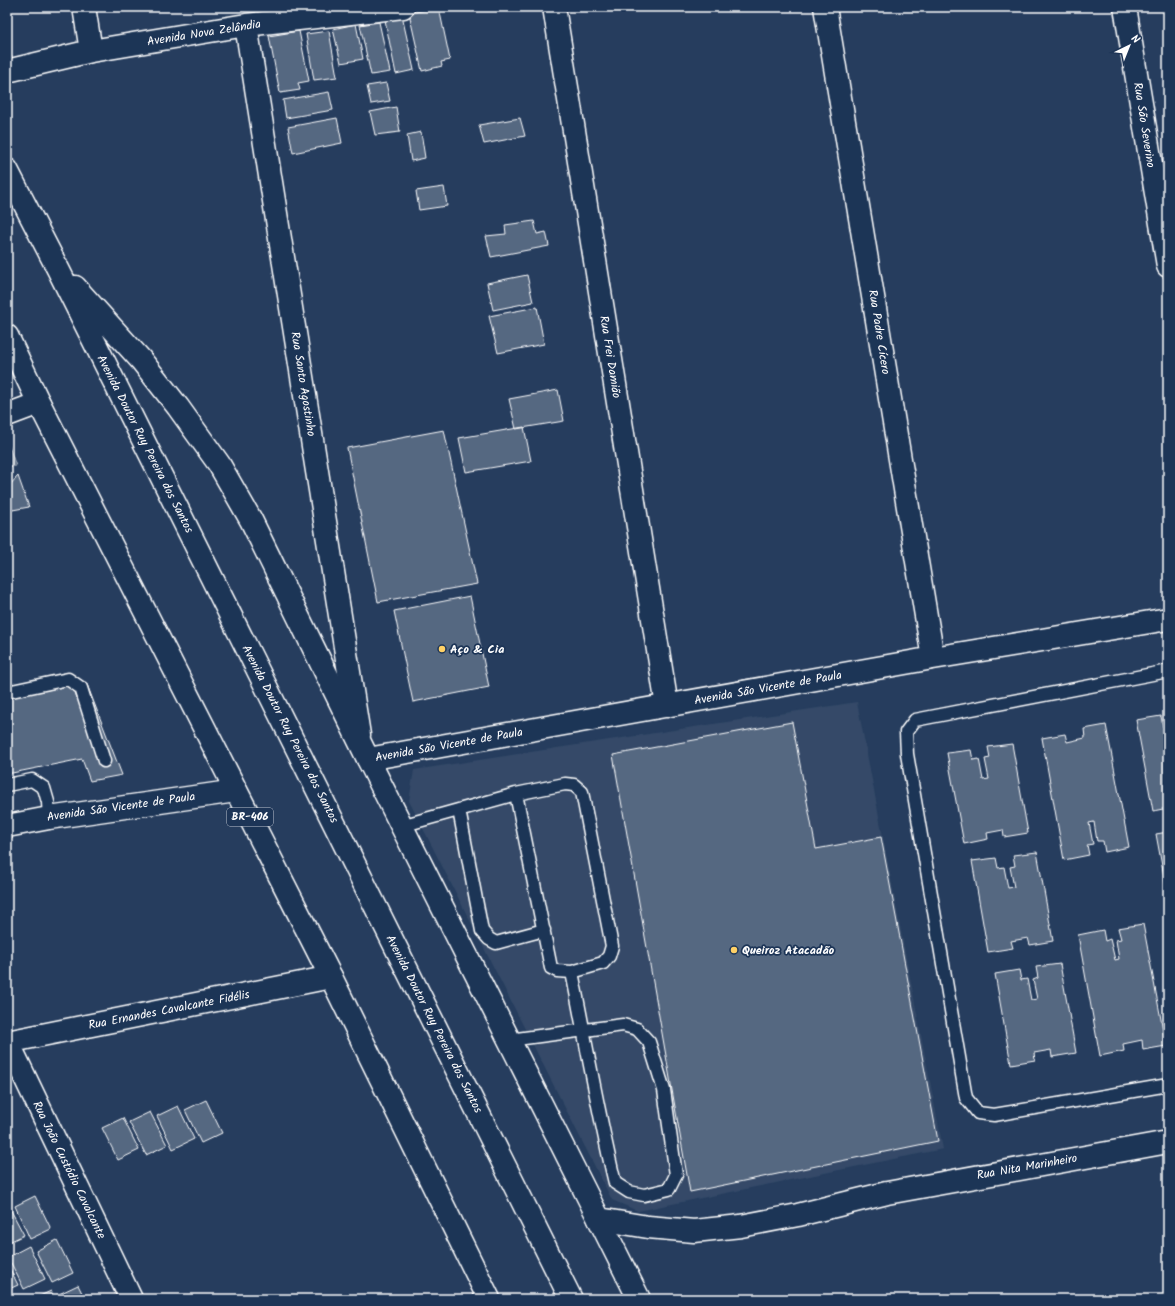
<svg xmlns="http://www.w3.org/2000/svg" width="1175" height="1306" viewBox="0 0 1175 1306" font-family="Kalam,sans-serif">
<rect width="100%" height="100%" fill="#263d5e"/>
<filter id="ink" filterUnits="userSpaceOnUse"><feTurbulence type="fractalNoise" baseFrequency=".025" numOctaves="2"/><feDisplacementMap in="SourceGraphic" scale="8" xChannelSelector="R" yChannelSelector="G"/><feConvolveMatrix kernelMatrix="1 2 1 2 8 2 1 2 1" color-interpolation-filters="sRGB"/></filter>
<g filter="url(#ink)">
<path fill="#344a68" d="M 857,702 L 943,1149 L 638,1211 L 612,1200 L 409,801 L 414,770 Z"/>
<path fill="#67788e" stroke="#a4aebb" d="M 7,441 L 16,466 L 7,467 Z"/>
<path fill="#556781" stroke="#fff" d="M 439,8 L 450,60 L 441,62 L 442,66 L 422,71 L 409,13 Z
M 402,16 L 414,70 L 396,74 L 385,20 Z
M 379,22 L 390,72 L 371,75 L 360,25 Z
M 356,24 L 363,59 L 341,63 L 333,29 Z
M 299,31 L 309,81 L 298,83 L 300,90 L 280,93 L 269,36 Z
M 329,31 L 337,77 L 314,80 L 306,34 Z
M 386,83 L 390,101 L 371,104 L 367,86 Z
M 329,92 L 333,110 L 286,118 L 283,100 Z
M 396,107 L 400,132 L 375,135 L 370,112 Z
M 337,118 L 342,143 L 293,153 L 288,127 Z
M 520,118 L 525,136 L 484,144 L 479,125 Z
M 421,132 L 425,158 L 411,161 L 407,135 Z
M 444,187 L 447,206 L 419,210 L 416,191 Z
M 534,221 L 537,234 L 546,232 L 549,246 L 491,257 L 486,236 L 506,234 L 505,225 Z
M 527,275 L 533,302 L 493,310 L 487,283 Z
M 537,307 L 544,344 L 498,353 L 489,316 Z
M 558,390 L 564,421 L 516,429 L 509,399 Z
M 524,427 L 531,461 L 466,472 L 459,438 Z
M 444,430 L 477,584 L 378,602 L 347,448 Z
M 18,476 L 29,507 L 7,511 L 7,488 Z
M 470,596 L 489,687 L 413,702 L 394,611 Z
M 86,682 L 122,775 L 90,781 L 82,759 L 7,774 L 7,698 Z
M 1161,716 L 1163,727 L 1168,726 L 1168,808 L 1153,811 L 1136,720 Z
M 792,722 L 816,849 L 881,837 L 938,1141 L 690,1192 L 613,755 Z
M 1106,725 L 1129,847 L 1105,852 L 1103,841 L 1097,841 L 1094,822 L 1089,823 L 1093,844 L 1087,845 L 1089,855 L 1064,860 L 1042,738 L 1065,734 L 1067,742 L 1085,738 L 1084,729 Z
M 1012,744 L 1028,833 L 1004,837 L 1003,830 L 987,833 L 988,839 L 964,844 L 947,753 L 971,750 L 973,760 L 979,759 L 983,780 L 989,779 L 985,759 L 990,758 L 988,747 Z
M 1168,832 L 1168,898 L 1156,834 Z
M 1037,852 L 1053,941 L 1030,945 L 1028,938 L 1011,941 L 1013,948 L 988,952 L 972,861 L 996,858 L 998,868 L 1004,867 L 1008,888 L 1014,887 L 1010,867 L 1015,866 L 1013,855 Z
M 1143,924 L 1166,1046 L 1143,1050 L 1142,1040 L 1123,1044 L 1124,1051 L 1100,1056 L 1078,935 L 1103,930 L 1105,941 L 1110,939 L 1115,960 L 1119,959 L 1116,940 L 1121,939 L 1118,928 Z
M 1060,964 L 1076,1053 L 1052,1057 L 1051,1050 L 1034,1053 L 1035,1060 L 1011,1064 L 995,974 L 1019,970 L 1021,980 L 1027,979 L 1031,1000 L 1037,999 L 1033,980 L 1038,978 L 1036,967 Z
M 206,1100 L 222,1133 L 201,1143 L 185,1110 Z
M 178,1106 L 194,1139 L 173,1149 L 157,1116 Z
M 150,1112 L 167,1145 L 146,1155 L 129,1122 Z
M 123,1118 L 139,1150 L 118,1160 L 102,1128 Z
M 35,1196 L 51,1229 L 30,1239 L 15,1206 Z
M 7,1203 L 24,1235 L 7,1243 Z
M 57,1240 L 73,1273 L 52,1283 L 36,1251 Z
M 29,1246 L 45,1279 L 24,1289 L 8,1257 Z
M 7,1263 L 18,1285 L 7,1290 Z
M 78,1285 L 85,1299 L 59,1299 L 57,1295 Z
M 51,1291 L 55,1299 L 33,1299 Z"/>
<g fill="none" stroke-linecap="round" stroke-linejoin="round">
<defs>
<path id="service" d="M 1168,671 L 915,720 L 906,732 L 907,754 L 966,1098 L 978,1113 L 994,1115 L 1168,1085
M 7,692 L 68,679 L 81,688 L 104,761
M 7,785 L 32,780 L 44,788 L 48,802 L 49,818
M 459,810 L 482,931 L 489,939 L 496,943 L 544,930
M 401,826 L 516,794 L 565,784 L 574,785 L 582,792 L 612,946 L 609,956 L 603,963 L 572,972
M 509,1040 L 623,1025 L 637,1029 L 649,1042 L 664,1090 L 676,1175 L 669,1189 L 644,1195 L 629,1192 L 615,1183 C 598,1113 586,1042 572,972 L 557,971 L 551,968 L 516,794"/>
<path id="minor" d="M 84,7 L 91,51
M 554,7 L 667,706
M 825,7 L 933,658
M 1125,7 L 1168,266
M 246,25 L 359,735
M 7,71 L 91,51 L 246,25 L 403,7
M 7,415 L 39,403
M 1168,619 L 933,658 L 368,759 L 599,1219 L 648,1227 L 694,1231 L 741,1226 L 798,1215 L 887,1193 L 1168,1142
M 7,826 L 49,818 L 236,791
M 7,1042 L 331,977
M 8,1042 L 131,1299"/>
<path id="trunk" d="M 7,170 L 58,269 L 571,1299
M 75,287 L 141,360 L 178,407 L 219,464 L 251,520 L 368,759
M 7,336 L 39,403 L 331,977 L 489,1299
M 599,1219 L 639,1299"/>
</defs>
<use href="#service" stroke="#fff" stroke-width="15"/>
<use href="#minor" stroke="#fff" stroke-width="25"/>
<use href="#trunk" stroke="#fff" stroke-width="25"/>
<use href="#service" stroke="#1d3557" stroke-width="12"/>
<use href="#minor" stroke="#1d3557" stroke-width="22"/>
<use href="#trunk" stroke="#1d3557" stroke-width="22"/>
</g>
</g>
<g fill="#ffd166" stroke="#1d3557" stroke-width="1.5">
<circle cx="442" cy="649" r="4"/>
<circle cx="734" cy="950" r="4"/>
</g>
<g text-anchor="middle" dominant-baseline="central" stroke-width="3.5" stroke-linejoin="round" paint-order="stroke">
<rect fill="#1d3557" stroke="#bbc2cd" stroke-width="1" x="227" y="808" width="46" height="18" rx="3"/>
<g font-size="11" font-weight="bold" fill="#fff">
<text x="250" y="817">BR-406</text>
</g>
<g font-size="12" fill="#fff" stroke="#1d3557">
<text transform="translate(204 33) rotate(-9)">Avenida Nova Zelândia</text>
<text transform="translate(1144 125) rotate(81)">Rua São Severino</text>
<text transform="translate(879 332) rotate(81)">Rua Padre Cícero</text>
<text transform="translate(610 357) rotate(81)">Rua Frei Damião</text>
<text transform="translate(303 384) rotate(81)">Rua Santo Agostinho</text>
<text transform="translate(145 444) rotate(63)">Avenida Doutor Ruy Pereira dos Santos</text>
<text transform="translate(768 688) rotate(-10)">Avenida São Vicente de Paula</text>
<text transform="translate(290 734) rotate(63)">Avenida Doutor Ruy Pereira dos Santos</text>
<text transform="translate(449 745) rotate(-10)">Avenida São Vicente de Paula</text>
<text transform="translate(121 807) rotate(-8)">Avenida São Vicente de Paula</text>
<text transform="translate(169 1010) rotate(-11)">Rua Ernandes Cavalcante Fidélis</text>
<text transform="translate(434 1024) rotate(63)">Avenida Doutor Ruy Pereira dos Santos</text>
<text transform="translate(1027 1167) rotate(-10)">Rua Nita Marinheiro</text>
<text transform="translate(69 1170) rotate(64)">Rua João Custódio Cavalcante</text>
</g>
<g font-size="12" font-weight="bold" fill="#fff" stroke="#1d3557" text-anchor="start">
<text x="450" y="649">Aço &amp; Cia</text>
<text x="742" y="950">Queiroz Atacadão</text>
</g>
</g>
<rect width="1175" height="1306" fill="none" stroke="#1d3557" stroke-width="24"/>
<rect x="12" y="12" width="1151" height="1282" fill="none" stroke="#fff" stroke-width="1.5" filter="url(#ink)"/>
<g transform="translate(1129 46) rotate(43)" stroke="#1d3557" stroke-width="3" paint-order="stroke">
<path d="M0-3L7 15L0 10L-7 15Z" fill="#ffffff"/>
<text y="-6" font-size="11" font-weight="bold" text-anchor="middle" fill="#ffffff">N</text>
</g>
</svg>
